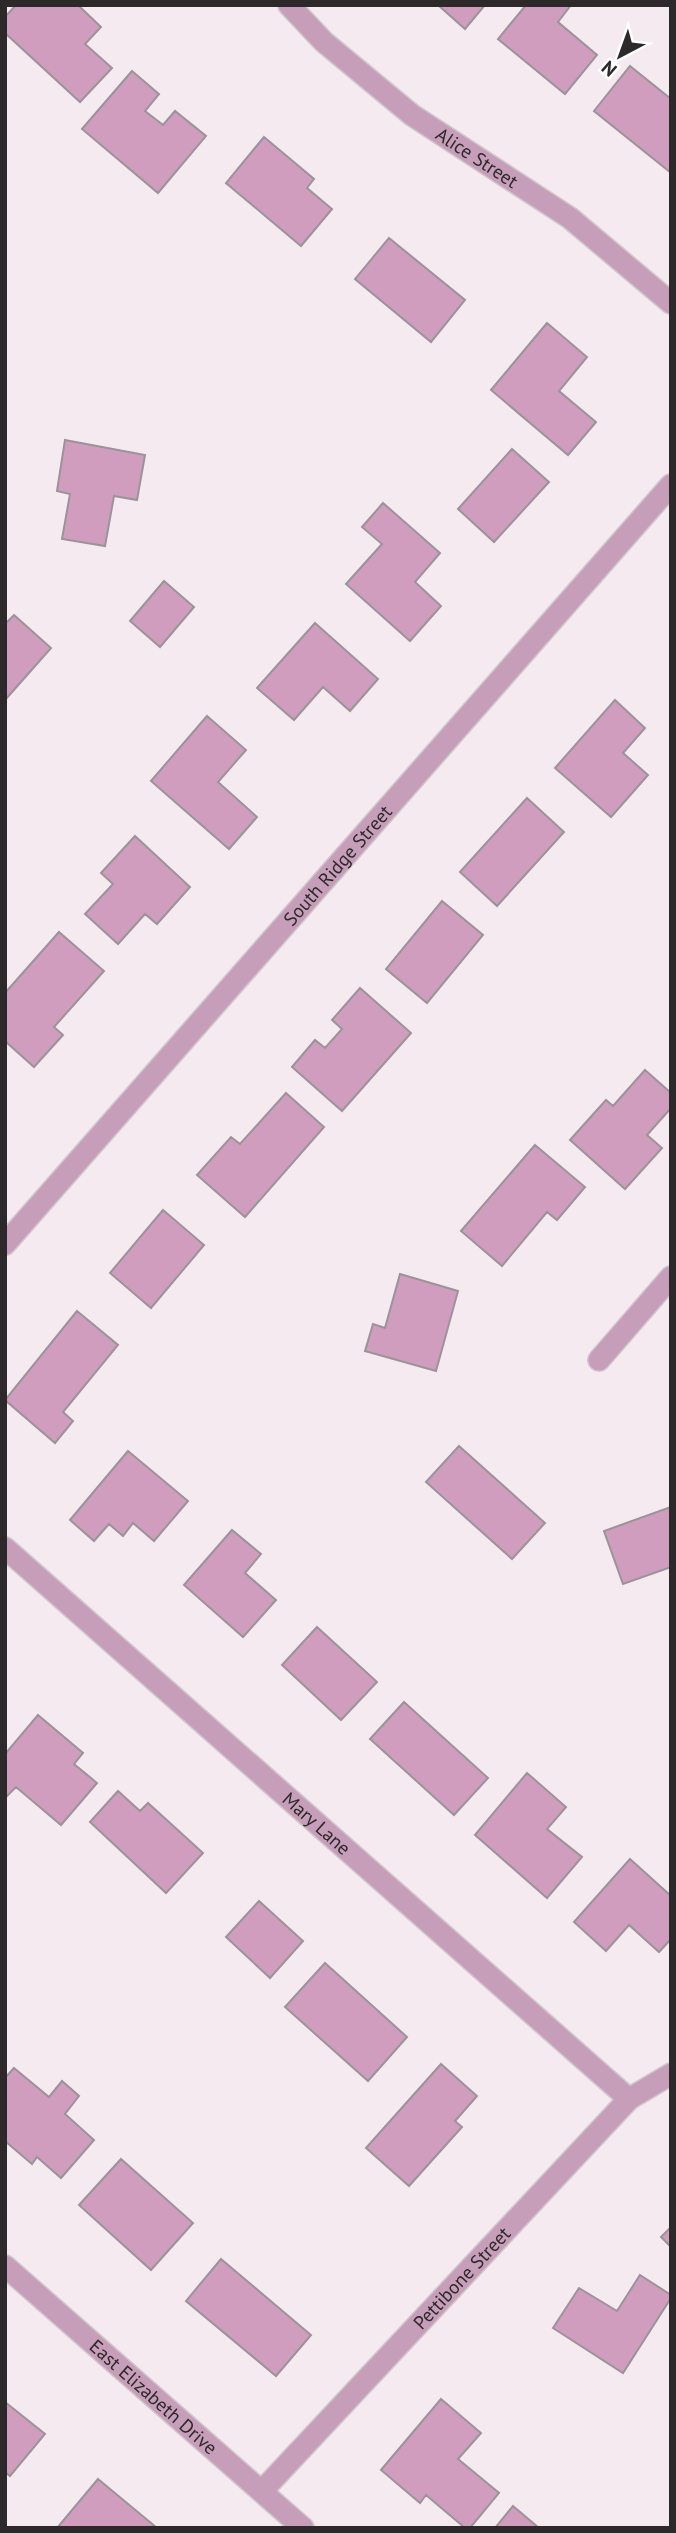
<svg xmlns="http://www.w3.org/2000/svg" width="676" height="2533" viewBox="0 0 676 2533" font-family="'PT Sans',sans-serif">
<rect width="100%" height="100%" fill="#f4eaf0"/>
<path fill="#d09dbf" stroke="#9c9399" stroke-width="2" d="M 16,5 L 78,5 L 101,27 L 85,44 L 112,68 L 80,102 L 5,33 L 5,17 Z
M 438,5 L 485,5 L 465,29 Z
M 526,5 L 571,5 L 558,22 L 597,55 L 565,94 L 498,39 Z
M 630,66 L 671,99 L 671,173 L 594,111 Z
M 132,71 L 159,94 L 145,111 L 163,125 L 175,111 L 206,136 L 158,193 L 82,129 Z
M 264,137 L 314,179 L 307,188 L 332,209 L 301,246 L 226,183 Z
M 389,238 L 465,300 L 431,342 L 355,279 Z
M 547,323 L 587,357 L 559,391 L 596,422 L 568,455 L 491,390 Z
M 65,440 L 145,455 L 137,500 L 114,496 L 105,546 L 62,539 L 70,494 L 57,491 Z
M 512,449 L 549,482 L 494,542 L 458,509 Z
M 383,503 L 440,553 L 415,582 L 441,606 L 410,641 L 346,584 L 382,544 L 362,527 Z
M 164,581 L 194,607 L 160,647 L 130,621 Z
M 14,615 L 51,648 L 5,700 L 5,624 Z
M 315,623 L 378,679 L 350,711 L 323,687 L 294,720 L 257,688 Z
M 615,700 L 645,728 L 623,753 L 648,775 L 611,817 L 555,768 Z
M 207,716 L 246,750 L 218,782 L 257,817 L 229,849 L 151,781 Z
M 527,798 L 564,832 L 497,906 L 460,872 Z
M 135,836 L 190,887 L 157,924 L 145,914 L 118,944 L 85,914 L 113,884 L 101,873 Z
M 442,901 L 483,935 L 427,1003 L 386,969 Z
M 59,932 L 104,971 L 54,1027 L 63,1035 L 34,1067 L 5,1041 L 5,993 Z
M 360,988 L 411,1033 L 342,1111 L 292,1067 L 315,1040 L 325,1048 L 342,1029 L 332,1020 Z
M 645,1070 L 671,1093 L 671,1108 L 647,1135 L 662,1148 L 625,1189 L 570,1140 L 606,1100 L 613,1106 Z
M 286,1093 L 324,1127 L 245,1217 L 197,1175 L 231,1137 L 240,1144 Z
M 535,1145 L 585,1187 L 557,1220 L 547,1212 L 502,1266 L 461,1231 Z
M 163,1210 L 204,1245 L 151,1308 L 110,1273 Z
M 400,1274 L 458,1291 L 436,1371 L 365,1351 L 373,1324 L 385,1328 Z
M 77,1311 L 118,1345 L 63,1412 L 73,1421 L 55,1443 L 5,1400 Z
M 459,1446 L 545,1523 L 512,1559 L 426,1482 Z
M 128,1451 L 188,1501 L 154,1541 L 133,1523 L 123,1536 L 109,1524 L 94,1541 L 70,1520 Z
M 671,1507 L 671,1567 L 623,1584 L 604,1531 Z
M 232,1530 L 261,1554 L 245,1573 L 276,1600 L 243,1637 L 184,1585 Z
M 317,1627 L 377,1682 L 341,1720 L 282,1665 Z
M 404,1702 L 488,1778 L 454,1815 L 370,1739 Z
M 38,1715 L 83,1753 L 74,1764 L 97,1783 L 61,1825 L 16,1787 L 5,1798 L 5,1754 Z
M 527,1773 L 566,1807 L 547,1829 L 582,1857 L 547,1898 L 475,1835 Z
M 118,1791 L 140,1811 L 148,1803 L 203,1853 L 166,1893 L 90,1822 Z
M 630,1859 L 671,1896 L 671,1939 L 659,1952 L 629,1925 L 606,1951 L 574,1922 Z
M 259,1901 L 303,1941 L 270,1978 L 226,1937 Z
M 325,1963 L 407,2037 L 368,2081 L 285,2007 Z
M 441,2064 L 477,2096 L 455,2121 L 462,2127 L 409,2186 L 366,2148 Z
M 14,2068 L 49,2097 L 62,2081 L 79,2096 L 65,2114 L 94,2140 L 61,2178 L 37,2157 L 32,2164 L 5,2141 L 5,2078 Z
M 121,2159 L 193,2223 L 151,2270 L 79,2205 Z
M 671,2227 L 671,2247 L 661,2237 Z
M 221,2259 L 311,2335 L 276,2376 L 186,2301 Z
M 640,2275 L 671,2295 L 671,2298 L 623,2373 L 553,2328 L 579,2288 L 617,2311 Z
M 441,2399 L 481,2433 L 458,2459 L 499,2493 L 470,2528 L 465,2528 L 426,2495 L 420,2503 L 381,2470 Z
M 5,2402 L 45,2434 L 10,2476 L 5,2472 Z
M 98,2479 L 157,2528 L 57,2528 Z
M 513,2506 L 539,2528 L 495,2528 Z"/>
<g fill="none" stroke-linecap="round" stroke-linejoin="round">
<defs>
<g id="minor">
<path id="s1" d="M 289,5 L 324,42 L 412,115 L 570,218 L 671,303"/>
<path id="s2" d="M 5,1244 L 671,485"/>
<path d="M 599,1360 L 671,1277"/>
<path id="s3" d="M 5,1548 L 629,2099"/>
<path id="s4" d="M 5,2266 L 303,2528"/>
<path id="s5" d="M 262,2491 L 629,2099 L 671,2074"/>
</g>
</defs>
<use href="#minor" stroke="#d0c7cd" stroke-width="24"/>
<use href="#minor" stroke="#c79eb9" stroke-width="21"/>
</g>
<g text-anchor="middle" dominant-baseline="central" stroke-width="5" stroke-linejoin="round" paint-order="stroke">
<g font-size="19" fill="#2d292b" stroke="#fff">
<text stroke="none"><textPath href="#s1" startOffset="243">Alice Street</textPath></text>
<text stroke="none"><textPath href="#s2" startOffset="504">South Ridge Street</textPath></text>
<text stroke="none"><textPath href="#s3" startOffset="416">Mary Lane</textPath></text>
<text stroke="none"><textPath href="#s5" startOffset="292">Pettibone Street</textPath></text>
<text stroke="none"><textPath href="#s4" startOffset="198">East Elizabeth Drive</textPath></text>
</g>
</g>
<rect width="676" height="2533" fill="none" stroke="#2d292b" stroke-width="14"/>
<g transform="translate(620 56) rotate(221)" stroke="#ffffff" stroke-width="5" paint-order="stroke">
<path d="M0-5L12 26L0 18L-12 26Z" fill="#2d292b"/>
<text y="-10" font-size="19" font-weight="bold" text-anchor="middle" fill="#2d292b">N</text>
</g>
</svg>
